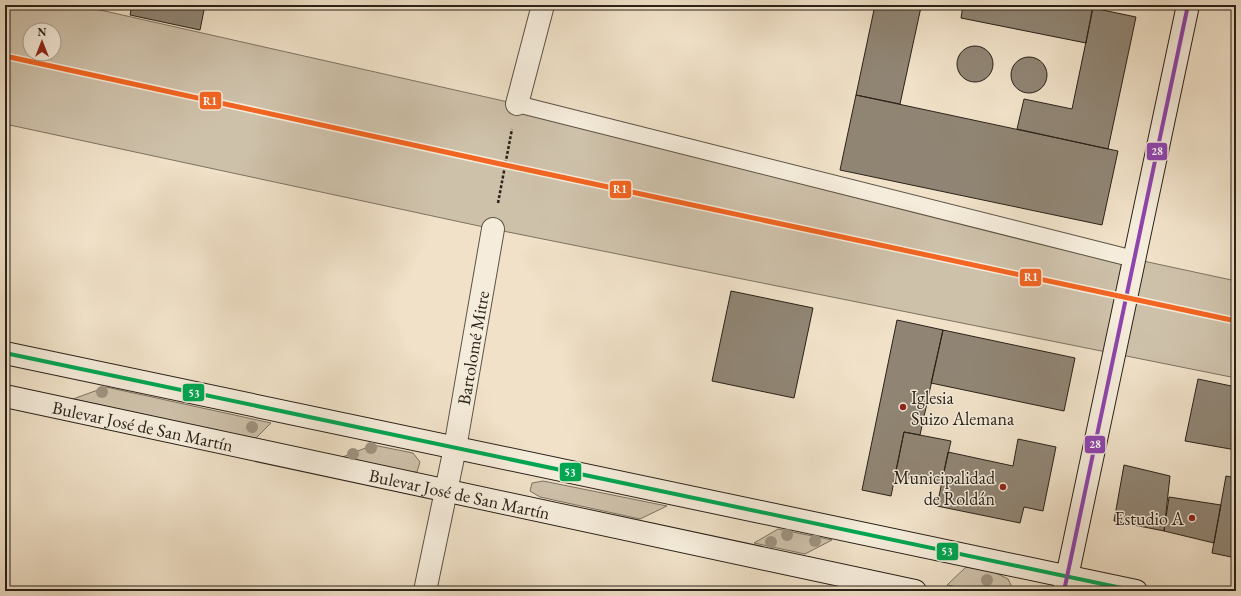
<svg xmlns="http://www.w3.org/2000/svg" width="1241" height="596" viewBox="0 0 1241 596" font-family="'EB Garamond',serif">
<rect width="100%" height="100%" fill="#f0e1c8"/>
<filter id="stains"><feTurbulence type="fractalNoise" baseFrequency=".005" numOctaves="4"/><feColorMatrix values="0 0 0 0 .2 0 0 0 0 .09 0 0 0 0 .02 0 0 0 .5 -.17"/></filter>
<radialGradient id="worn" r=".72"><stop offset=".6" stop-color="#630" stop-opacity="0"/><stop offset="1" stop-color="#630" stop-opacity=".3"/></radialGradient>
<path fill="#cec1aa" stroke="#7c7261" fill-rule="evenodd" d="M 5,5 L 78,5 L 517,104 L 1134,259 L 1236,281 L 1236,378 L 493,229 L 5,124 ZM 30,30 L 54,30 L 54,54 L 30,54 Z
M 106,387 L 271,423 L 255,439 L 73,399 Z
M 373,445 L 413,453 L 420,462 L 417,472 L 403,472 L 340,458 Z
M 543,481 L 667,506 L 640,519 L 540,497 L 530,491 L 532,483 Z
M 778,529 L 832,540 L 805,554 L 754,543 Z
M 966,567 L 994,572 L 1008,579 L 1013,589 L 1010,591 L 977,591 L 947,585 Z"/>
<path fill="#908574" stroke="#292218" d="M 132,5 L 205,5 L 200,30 L 130,15 Z
M 875,5 L 913,5 L 921,7 L 900,104 L 856,95 Z
M 963,5 L 1093,5 L 1086,43 L 961,18 Z
M 1093,8 L 1136,17 L 1108,149 L 1017,129 L 1024,99 L 1072,109 Z
M957 64a18 18 0 1 1 36 0a18 18 0 1 1-36 0Z
M1011 75a18 18 0 1 1 36 0a18 18 0 1 1-36 0Z
M 856,95 L 1118,151 L 1102,225 L 840,170 Z
M 731,291 L 813,308 L 794,398 L 712,381 Z
M 897,320 L 943,330 L 920,435 L 904,432 L 891,496 L 862,490 Z
M 943,330 L 1075,358 L 1064,411 L 931,383 Z
M 1198,379 L 1236,387 L 1236,450 L 1185,441 Z
M 904,432 L 951,441 L 941,485 L 895,475 Z
M 1018,439 L 1056,447 L 1043,511 L 1024,507 L 1020,523 L 937,506 L 948,452 L 1013,466 Z
M 1124,465 L 1170,476 L 1164,531 L 1114,521 Z
M 1226,476 L 1236,478 L 1236,558 L 1212,553 Z
M 1169,497 L 1221,505 L 1214,543 L 1164,531 Z"/>
<g fill="none" stroke-linecap="round" stroke-linejoin="round">
<defs>
<path id="lane" d="M 517,104 L 1134,259"/>
<g id="street">
<path d="M 517,104 L 543,5"/>
<path id="s1" d="M 425,591 L 455,448 L 493,229"/>
</g>
<g id="secondary">
<path d="M 5,353 L 1136,591"/>
<path id="s2" d="M 5,396 L 915,591"/>
<path d="M 1064,591 L 1188,5"/>
</g>
</defs>
<use href="#lane" stroke="#5b5244" stroke-width="18"/>
<use href="#street" stroke="#5b5244" stroke-width="24"/>
<use href="#secondary" stroke="#292218" stroke-width="24"/>
<path stroke="#292218" stroke-width="2.5" stroke-dasharray="3 2" stroke-linecap="butt" d="M 498,203 L 512,129"/>
<use href="#lane" stroke="#f5ecdb" stroke-width="16"/>
<use href="#street" stroke="#f5ecdb" stroke-width="22"/>
<use href="#secondary" stroke="#f5ecdb" stroke-width="22"/>
<defs>
<path id="bus-1" d="M 5,353 L 1136,591"/>
<path id="bus-2" d="M 1064,591 L 1188,5"/>
</defs>
<use href="#bus-1" stroke="#f5ecdb" stroke-width="7"/>
<use href="#bus-2" stroke="#f5ecdb" stroke-width="7"/>
<use href="#bus-1" stroke="#00a651" stroke-width="4"/>
<use href="#bus-2" stroke="#8e44ad" stroke-width="4"/>
<defs>
<path id="rail-1" d="M 5,56 L 505,165 L 1236,321"/>
</defs>
<use href="#rail-1" stroke="#f5ecdb" stroke-width="8"/>
<use href="#rail-1" stroke="#f26522" stroke-width="5"/>
</g>
<g fill="#9e927f">
<circle cx="102" cy="392" r="6"/>
<circle cx="252" cy="427" r="6"/>
<circle cx="371" cy="448" r="6"/>
<circle cx="353" cy="454" r="6"/>
<circle cx="787" cy="535" r="6"/>
<circle cx="815" cy="541" r="6"/>
<circle cx="771" cy="542" r="6"/>
<circle cx="987" cy="580" r="6"/>
</g>
<g fill="#8f2418" stroke="#f5ecdb" stroke-width="1.5">
<circle cx="903" cy="407" r="4"/>
<circle cx="1003" cy="487" r="4"/>
<circle cx="1192" cy="518" r="4"/>
</g>
<g text-anchor="middle" dominant-baseline="central" stroke-width="3" stroke-linejoin="round" paint-order="stroke">
<g font-size="18" fill="#292218" stroke="#f5ecdb">
<text stroke="none"><textPath href="#s1" startOffset="248">Bartolomé Mitre</textPath></text>
<text stroke="none"><textPath href="#s2" startOffset="141">Bulevar José de San Martín</textPath></text>
<text stroke="none"><textPath href="#s2" startOffset="465">Bulevar José de San Martín</textPath></text>
</g>
<g font-size="18" fill="#292218" stroke="#f5ecdb" text-anchor="end">
<text x="911" y="397" text-anchor="start">Iglesia<tspan x="911" dy="21">Suizo Alemana</tspan></text>
<text x="995" y="477">Municipalidad<tspan x="995" dy="21">de Roldán</tspan></text>
<text x="1184" y="518">Estudio A</text>
</g>
</g>
<g stroke="#f5ecdb" stroke-width="1.5">
<rect x="199" y="91" width="23" height="19" rx="4" fill="#f26522"/>
<rect x="1146" y="142" width="22" height="19" rx="4" fill="#8e44ad"/>
<rect x="609" y="180" width="23" height="19" rx="4" fill="#f26522"/>
<rect x="1019" y="268" width="23" height="19" rx="4" fill="#f26522"/>
<rect x="182" y="383" width="23" height="19" rx="4" fill="#00a651"/>
<rect x="1084" y="435" width="22" height="19" rx="4" fill="#8e44ad"/>
<rect x="559" y="462" width="23" height="20" rx="4" fill="#00a651"/>
<rect x="936" y="542" width="23" height="19" rx="4" fill="#00a651"/>
</g>
<g font-size="11" text-anchor="middle" font-weight="bold" fill="#fff">
<text x="210" y="105">R1</text>
<text x="1157" y="155">28</text>
<text x="620" y="193">R1</text>
<text x="1031" y="281">R1</text>
<text x="194" y="397">53</text>
<text x="1095" y="448">28</text>
<text x="570" y="476">53</text>
<text x="947" y="555">53</text>
</g>
<rect width="1241" height="596" fill="none" stroke="#f0e1c8" stroke-width="20"/>
<rect x="6" y="6" width="1229" height="584" fill="none" stroke="#292218" stroke-width="2"/>
<rect x="10" y="10" width="1221" height="576" fill="none" stroke="#292218"/>
<g transform="translate(42 42)"><circle r="19" fill="#f5ecdb" stroke="#a39b8d"/>
<path d="M0-3L7 15L0 10L-7 15Z" fill="#8f2418"/>
<text y="-6" font-size="11" font-weight="bold" text-anchor="middle" fill="#292218">N</text>
</g>
<rect width="100%" height="100%" filter="url(#stains)"/>
<rect width="100%" height="100%" fill="url(#worn)"/>
</svg>
